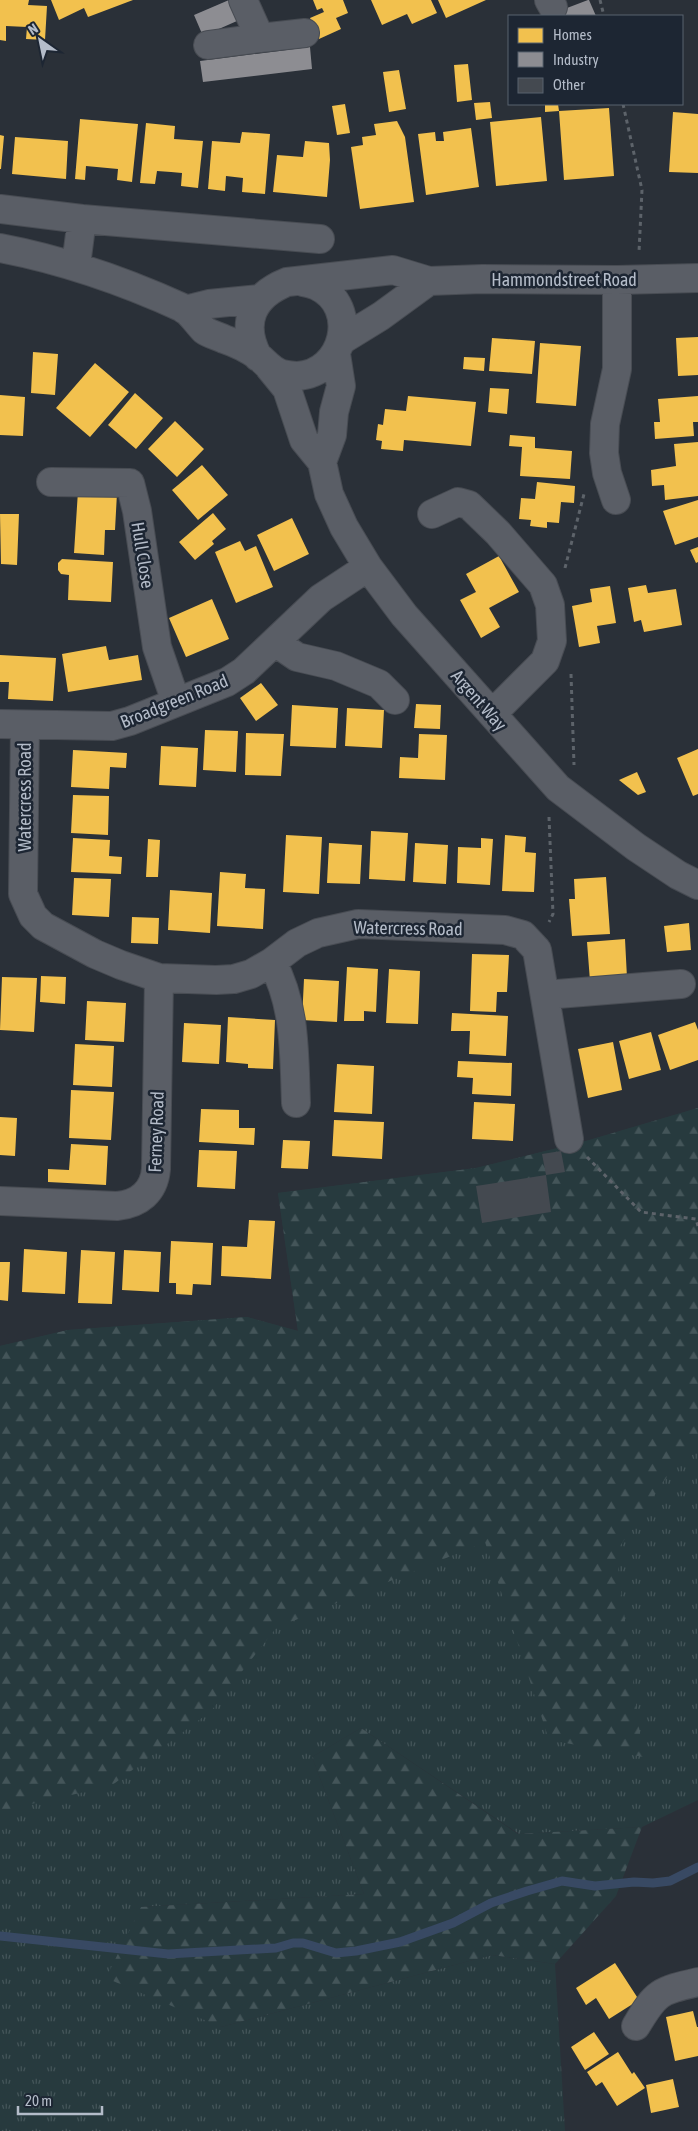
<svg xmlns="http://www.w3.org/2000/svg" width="698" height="2131" viewBox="0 0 698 2131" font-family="'Asap Condensed',sans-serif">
<defs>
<pattern id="grass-tufts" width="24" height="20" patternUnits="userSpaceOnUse" patternTransform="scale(1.25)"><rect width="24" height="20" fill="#273a3e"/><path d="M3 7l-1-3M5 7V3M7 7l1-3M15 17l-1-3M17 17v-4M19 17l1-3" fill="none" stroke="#445559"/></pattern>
<pattern id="forest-firs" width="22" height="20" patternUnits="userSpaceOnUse" patternTransform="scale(1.25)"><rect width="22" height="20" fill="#273a3e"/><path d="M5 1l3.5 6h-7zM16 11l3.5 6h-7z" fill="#445559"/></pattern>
</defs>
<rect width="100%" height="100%" fill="#2a3038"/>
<path fill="url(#grass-tufts)" d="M 698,1108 L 698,1800 L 642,1827 L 519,1834 L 361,1728 L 312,1757 L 364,1894 L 141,1907 L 221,2027 L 492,1955 L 555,1964 L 565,2131 L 0,2131 L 0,1346 L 68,1330 L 247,1317 L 298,1331 L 278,1193 L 476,1168 L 586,1141 Z"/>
<path fill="url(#forest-firs)" d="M 698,1108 L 698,1443 L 683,1453 L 616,1552 L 643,1757 L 549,1740 L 485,1542 L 276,1628 L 211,1711 L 111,1786 L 0,1811 L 0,1346 L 68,1330 L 247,1317 L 298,1331 L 278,1193 L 476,1168 L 586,1141 Z
M 361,1728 L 518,1834 L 642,1827 L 616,1896 L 555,1964 L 492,1955 L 221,2027 L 106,1978 L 141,1907 L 364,1894 L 312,1757 Z"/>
<path fill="#f2c14e" d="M 0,0 L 29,0 L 28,5 L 47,6 L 45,40 L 26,39 L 27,27 L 6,26 L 6,41 L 0,40 Z
M 51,0 L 133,0 L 88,17 L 84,8 L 59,20 Z
M 313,0 L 343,0 L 348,13 L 336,18 L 341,29 L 319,39 L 310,18 L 324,12 L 322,8 L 317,10 Z
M 371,0 L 431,0 L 437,13 L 412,24 L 407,14 L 382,25 Z
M 438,0 L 486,0 L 446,18 Z
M 468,64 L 472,100 L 457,102 L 454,65 Z
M 399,70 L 406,109 L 389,112 L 383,72 Z
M 490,102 L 492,118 L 476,120 L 474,103 Z
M 345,104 L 350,133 L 337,135 L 332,106 Z
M 545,104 L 558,104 L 559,111 L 545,112 Z
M 609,108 L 614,176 L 564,180 L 559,111 Z
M 673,112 L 698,114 L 698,173 L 669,172 Z
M 541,117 L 547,181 L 496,186 L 490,122 Z
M 80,119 L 138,124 L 132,182 L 117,180 L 118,169 L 86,166 L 85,180 L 75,179 Z
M 397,121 L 405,137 L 414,202 L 360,209 L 351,147 L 363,145 L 362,137 L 376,135 L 374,124 Z
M 146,123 L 175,126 L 174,139 L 203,141 L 198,188 L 181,186 L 182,173 L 171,172 L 157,171 L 155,184 L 140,183 Z
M 471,128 L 479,187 L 426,195 L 418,134 L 435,132 L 436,141 L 444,141 L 443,132 Z
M 242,132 L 270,134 L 265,194 L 242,192 L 243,178 L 226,176 L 225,191 L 208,189 L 212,141 L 240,143 Z
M 0,135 L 4,136 L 1,169 L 0,169 Z
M 15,137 L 68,141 L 66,179 L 12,174 Z
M 305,141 L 329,143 L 330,160 L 327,197 L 273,192 L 277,155 L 303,157 Z
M 698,337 L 698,375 L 678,376 L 676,338 Z
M 492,338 L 535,341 L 532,374 L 489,371 Z
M 540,343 L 581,346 L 576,406 L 536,403 Z
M 33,352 L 58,354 L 55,395 L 31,393 Z
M 464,357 L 485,358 L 484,371 L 463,369 Z
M 95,363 L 129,392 L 90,437 L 56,408 Z
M 490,388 L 509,389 L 507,414 L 488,412 Z
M 135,393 L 163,418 L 136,449 L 108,425 Z
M 0,395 L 25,397 L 23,436 L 0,435 Z
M 408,396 L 476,402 L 471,446 L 404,440 L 403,451 L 381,449 L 382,441 L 376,440 L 378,424 L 383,425 L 385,409 L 406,411 Z
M 698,396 L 698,422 L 693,422 L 694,436 L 655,439 L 654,422 L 660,422 L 658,399 Z
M 175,421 L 204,449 L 177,477 L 148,449 Z
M 510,435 L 535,437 L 535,448 L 572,451 L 570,479 L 520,476 L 522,447 L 509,446 Z
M 698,442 L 698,496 L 665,500 L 664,485 L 652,486 L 651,470 L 676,466 L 674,444 Z
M 202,465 L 228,495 L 198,520 L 172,490 Z
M 537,482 L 575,486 L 574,503 L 561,502 L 559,523 L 547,522 L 547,528 L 530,526 L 531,520 L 519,519 L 521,498 L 535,499 Z
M 78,491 L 117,493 L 115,530 L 105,530 L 104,555 L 74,553 Z
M 698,500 L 698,537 L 675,545 L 663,511 Z
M 213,513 L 226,529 L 212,541 L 214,544 L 195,560 L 179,542 Z
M 0,514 L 19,514 L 17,565 L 1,564 Z
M 292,518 L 309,554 L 274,571 L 257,535 Z
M 240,541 L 245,551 L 256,546 L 273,587 L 236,603 L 215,552 Z
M 698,547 L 698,562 L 696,563 L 690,550 Z
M 499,556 L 519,592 L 489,608 L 500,627 L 481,638 L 460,600 L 476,592 L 466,574 Z
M 62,559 L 113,562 L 111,602 L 68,600 L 69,575 L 61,574 L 58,570 L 58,563 Z
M 646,585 L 648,593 L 676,589 L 682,625 L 644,632 L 641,620 L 634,622 L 628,588 Z
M 610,586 L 616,623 L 597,626 L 600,643 L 579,647 L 572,606 L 592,602 L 590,589 Z
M 212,599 L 229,639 L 186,657 L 169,618 Z
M 106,646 L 109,660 L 138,655 L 142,680 L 68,692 L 62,654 Z
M 0,655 L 56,658 L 53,701 L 8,699 L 9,682 L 0,682 Z
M 261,683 L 278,705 L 256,721 L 240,698 Z
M 416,704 L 441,705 L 440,729 L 414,728 Z
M 292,705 L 338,708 L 336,748 L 290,746 Z
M 347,708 L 384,710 L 382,748 L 345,746 Z
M 205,730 L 238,731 L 236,772 L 203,770 Z
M 246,733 L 284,734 L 281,776 L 245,775 Z
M 419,734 L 447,735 L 445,780 L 399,778 L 400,757 L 418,758 Z
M 161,746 L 198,748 L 196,787 L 159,785 Z
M 698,749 L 698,794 L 693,796 L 677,758 Z
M 73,750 L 127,753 L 126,768 L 110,767 L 109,789 L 71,787 Z
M 637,772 L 646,792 L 638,795 L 619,780 Z
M 73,795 L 109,796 L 108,835 L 71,833 Z
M 371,831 L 408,833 L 405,881 L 369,879 Z
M 286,835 L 322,837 L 319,894 L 283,892 Z
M 505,835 L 526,837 L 525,852 L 536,853 L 534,892 L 502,891 Z
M 73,838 L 110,840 L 109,856 L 122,857 L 121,874 L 71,872 Z
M 481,838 L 493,839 L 490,885 L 457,883 L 458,847 L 481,848 Z
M 148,839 L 160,840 L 158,877 L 146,877 Z
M 329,843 L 362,845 L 360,884 L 327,883 Z
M 415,843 L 448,845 L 446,884 L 413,882 Z
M 220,872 L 246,874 L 245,888 L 265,889 L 263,929 L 217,926 Z
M 606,877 L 610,934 L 572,936 L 569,899 L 575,899 L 574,879 Z
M 74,878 L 111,879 L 109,917 L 72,915 Z
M 170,890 L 212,893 L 210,933 L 168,930 Z
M 132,917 L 159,918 L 158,944 L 131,943 Z
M 689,923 L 691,950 L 667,952 L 664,926 Z
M 625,939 L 627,978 L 590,981 L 587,942 Z
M 472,954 L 509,955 L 507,992 L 497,992 L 496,1012 L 470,1011 Z
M 347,967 L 378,969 L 376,1012 L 364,1011 L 364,1021 L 344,1021 Z
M 389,969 L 420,971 L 418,1024 L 386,1023 Z
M 41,976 L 66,977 L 65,1004 L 40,1002 Z
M 2,977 L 37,978 L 34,1032 L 0,1030 Z
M 304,979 L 339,981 L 337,1022 L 302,1020 Z
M 87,1001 L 126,1003 L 124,1042 L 85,1040 Z
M 452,1013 L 508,1016 L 506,1056 L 469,1054 L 470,1031 L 451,1031 Z
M 228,1017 L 275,1020 L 273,1069 L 248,1068 L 248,1064 L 226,1062 Z
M 695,1022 L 698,1030 L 698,1060 L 670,1070 L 658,1035 Z
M 184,1023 L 221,1025 L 219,1064 L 182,1062 Z
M 651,1032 L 661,1070 L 629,1079 L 619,1041 Z
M 613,1042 L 622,1090 L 588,1098 L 578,1049 Z
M 75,1044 L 114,1046 L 112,1087 L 73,1085 Z
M 458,1061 L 512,1063 L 511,1096 L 472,1094 L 473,1078 L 457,1077 Z
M 337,1064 L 374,1066 L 372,1114 L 334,1112 Z
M 71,1090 L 114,1092 L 111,1140 L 69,1138 Z
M 474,1102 L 515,1104 L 513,1141 L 472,1139 Z
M 201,1109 L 239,1110 L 239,1128 L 255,1128 L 254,1145 L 199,1142 Z
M 0,1117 L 17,1118 L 15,1156 L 0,1155 Z
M 334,1120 L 384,1122 L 382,1159 L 332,1156 Z
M 283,1140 L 310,1141 L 308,1169 L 281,1168 Z
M 71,1144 L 108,1146 L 106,1185 L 48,1182 L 48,1169 L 69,1170 Z
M 199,1150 L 237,1151 L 235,1189 L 197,1187 Z
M 249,1220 L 275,1221 L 271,1279 L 221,1276 L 222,1246 L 247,1247 Z
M 171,1241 L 213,1243 L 211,1285 L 193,1284 L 192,1295 L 176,1294 L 176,1283 L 169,1283 Z
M 24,1249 L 67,1252 L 65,1294 L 22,1292 Z
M 81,1250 L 115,1252 L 112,1304 L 78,1303 Z
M 124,1250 L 161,1252 L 159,1292 L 122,1290 Z
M 0,1262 L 10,1262 L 8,1301 L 0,1300 Z
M 615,1963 L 639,2000 L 609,2019 L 596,1998 L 586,2005 L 576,1988 Z
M 693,2011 L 697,2027 L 698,2027 L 698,2056 L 675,2061 L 666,2017 Z
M 594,2032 L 609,2054 L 585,2070 L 571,2047 Z
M 618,2052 L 632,2074 L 634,2072 L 645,2088 L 617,2106 L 602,2082 L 596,2086 L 587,2072 Z
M 673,2079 L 679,2107 L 651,2113 L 646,2085 Z"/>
<path fill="#8d8d92" d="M 229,0 L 238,0 L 246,17 L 203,36 L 194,15 Z
M 589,0 L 596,16 L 546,16 L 588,0 Z
M 310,47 L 312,69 L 203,82 L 200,61 Z"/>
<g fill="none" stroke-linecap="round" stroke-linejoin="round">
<path stroke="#384963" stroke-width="9" d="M 0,1936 L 168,1954 L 276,1948 L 293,1943 L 303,1943 L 336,1953 L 356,1951 L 400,1942 L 453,1923 L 491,1903 L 527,1891 L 562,1881 L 595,1886 L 634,1882 L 653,1883 L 670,1881 L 698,1867"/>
</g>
<path fill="#444950" d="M 561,1151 L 565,1172 L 546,1175 L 542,1154 Z
M 546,1175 L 551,1212 L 482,1223 L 476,1186 Z"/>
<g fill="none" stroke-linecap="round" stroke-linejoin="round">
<defs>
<path id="minor" d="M 243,0 L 260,38 L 305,33
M 549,0 L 553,7
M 208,45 L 260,38
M 0,209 L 82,219 L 320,239
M 0,248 C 63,260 124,281 183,308 C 191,313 197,323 204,330 C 209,334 218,336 224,339 C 236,343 248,349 258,356 C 266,363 272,371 282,374 C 287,375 293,376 297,376 C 344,374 361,307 317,286 C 313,284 308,283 303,282
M 76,265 L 82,219
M 185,310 L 209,304 L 259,299
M 342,340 L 381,316 L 429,281
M 258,357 C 240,323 252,296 287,282 L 393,270 L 429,281 L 482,279 L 617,280 L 698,278
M 269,367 L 287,389 L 304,440 L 322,462 L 329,494 L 344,527 L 368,567 L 404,615 L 558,788 L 636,847 L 678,875 L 698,885
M 322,462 L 332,435 L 334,412 L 341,386 L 336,354
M 51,482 L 130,483 L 137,511 L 157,647 L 176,702
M 616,500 L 607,473 L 604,453 L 605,424 L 617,369 L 617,280
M 432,514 L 458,502 L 469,505 L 498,533 L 543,585 L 550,605 L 552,641 L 545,661 L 492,714
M 275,642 L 297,657 L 336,666 L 379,684 L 395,700
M 0,724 L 112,726 L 130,721 L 227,682 L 244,671 L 321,598 L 368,567
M 25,725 L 23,894 L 33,916 L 43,926 L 95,954 L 121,965 L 159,978 L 216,980 L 234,979 L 251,974 L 272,962 L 297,943 L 318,933 L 358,924 L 505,930 L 523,935 L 537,950 L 569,1139
M 272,962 C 296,1006 294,1054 296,1103
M 545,995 L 681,984
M 0,1201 L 117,1206 C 139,1204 154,1192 156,1169 L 159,978
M 636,2026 C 656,1992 659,1991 698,1982"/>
</defs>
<use href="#minor" stroke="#484c53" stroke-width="30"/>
<path stroke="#5d636a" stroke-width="3" stroke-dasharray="4 4" stroke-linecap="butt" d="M 600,0 L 604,16
M 623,104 L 642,190 L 639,252
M 565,568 L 584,494
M 571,674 L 574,765
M 549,817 L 553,914 L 549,922
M 587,1157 L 641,1212 L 696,1219 L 698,1226"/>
<use href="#minor" stroke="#5a5e66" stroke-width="28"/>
</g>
<g text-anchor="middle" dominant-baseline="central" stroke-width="5" stroke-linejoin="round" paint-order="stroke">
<g font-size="18" fill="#b4bcc9" stroke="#1d2633">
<text x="564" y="279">Hammondstreet Road</text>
<text transform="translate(143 555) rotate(81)">Hull Close</text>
<text transform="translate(479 700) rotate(49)">Argent Way</text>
<text transform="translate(174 701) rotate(-22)">Broadgreen Road</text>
<text transform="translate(24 797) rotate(-90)">Watercress Road</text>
<text transform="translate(408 928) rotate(1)">Watercress Road</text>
<text transform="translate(156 1132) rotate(-88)">Ferney Road</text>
</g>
</g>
<rect x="508" y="15" width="175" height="90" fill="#1d2633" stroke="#59626f"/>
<rect x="518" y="28" width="25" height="15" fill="#f2c14e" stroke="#59626f"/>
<text x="553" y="40" font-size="15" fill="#b4bcc9">Homes</text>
<rect x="518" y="52" width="25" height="15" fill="#8d8d92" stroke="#59626f"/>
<text x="553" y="65" font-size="15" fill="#b4bcc9">Industry</text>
<rect x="518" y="78" width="25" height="15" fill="#444950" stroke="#59626f"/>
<text x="553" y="90" font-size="15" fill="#b4bcc9">Other</text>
<g transform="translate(40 40) rotate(327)" stroke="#1d2633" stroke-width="4" paint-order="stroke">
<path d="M0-4L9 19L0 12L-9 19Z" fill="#b4bcc9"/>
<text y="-8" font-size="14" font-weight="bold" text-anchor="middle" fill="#b4bcc9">N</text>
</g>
<path d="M18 2106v8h84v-8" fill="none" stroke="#b4bcc9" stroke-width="2.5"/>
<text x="25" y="2106" font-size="15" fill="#b4bcc9" stroke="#1d2633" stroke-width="4" paint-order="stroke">20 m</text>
</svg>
